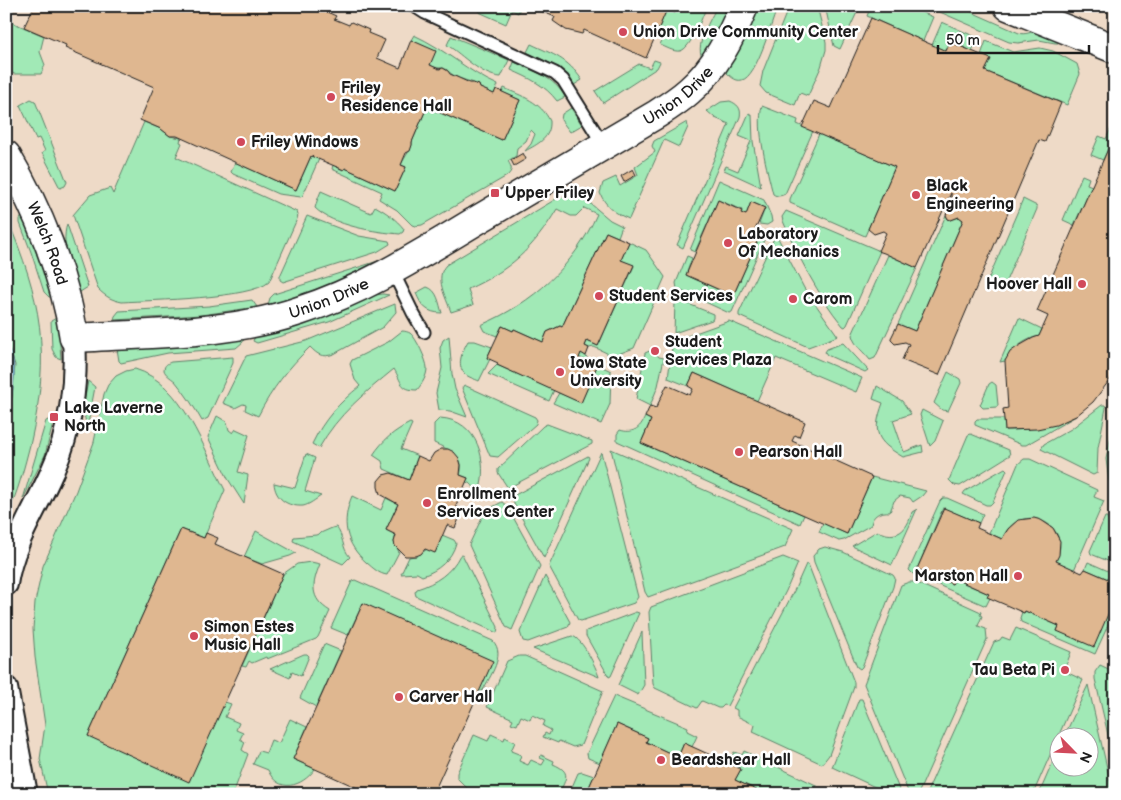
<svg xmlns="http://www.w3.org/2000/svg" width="1121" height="800" viewBox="0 0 1121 800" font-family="'Balsamiq Sans',sans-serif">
<rect width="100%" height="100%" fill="#f5e9de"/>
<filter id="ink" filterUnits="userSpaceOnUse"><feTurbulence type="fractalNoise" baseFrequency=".02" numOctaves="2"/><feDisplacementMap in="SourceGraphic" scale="10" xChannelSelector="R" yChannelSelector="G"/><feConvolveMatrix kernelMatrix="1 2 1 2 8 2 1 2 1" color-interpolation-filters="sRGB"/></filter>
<g filter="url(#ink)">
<path fill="#eedac7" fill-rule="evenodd" d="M 6,6 L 1115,6 L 1115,794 L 6,794 ZM 1058,738 L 1088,738 L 1088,768 L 1058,768 Z"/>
<path fill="#a1e9b6" stroke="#5e8269" d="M 481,6 L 521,6 L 518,13 L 512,10 L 506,24 L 479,12 Z
M 678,6 L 707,6 C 702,17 691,49 680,51 C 673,52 666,47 660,45 L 664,35 L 657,32 L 667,9 L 675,12 Z
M 717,6 L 731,6 L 721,28 L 702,57 C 695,44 711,19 717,6 Z
M 759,6 L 778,6 C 772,20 757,77 742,80 C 735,82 729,75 725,71 L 739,50 Z
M 789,6 L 817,6 L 826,42 L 826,50 L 821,67 L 808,96 L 800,93 L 795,105 L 766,93 L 760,86 L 763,71 Z
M 825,6 L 860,6 L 840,49 L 834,46 Z
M 871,6 L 907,6 L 933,17 L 923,41 L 867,16 Z
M 926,6 L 958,6 L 1019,33 C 1025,35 1029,32 1035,32 C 1043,32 1052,36 1060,38 L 1058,43 L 1055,43 L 1039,40 L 1018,43 L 1009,42 Z
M 9,21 L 44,36 L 40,52 L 45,65 L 41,74 L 14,74 L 6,70 L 6,26 Z
M 942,22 L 978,38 L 972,51 L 951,42 L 946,51 L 932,45 Z
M 414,35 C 445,49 468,72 498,85 L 494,94 L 480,88 L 479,85 C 470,81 461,80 453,75 C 449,73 448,69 443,68 C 438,68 433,68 429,63 C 422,57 417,48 411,40 Z
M 451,36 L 509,60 L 501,77 C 481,76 463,55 447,45 Z
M 986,41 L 1013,52 L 1040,48 L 1053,51 L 1077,64 L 1080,74 L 1067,105 L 985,71 L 990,59 L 981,55 Z
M 531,44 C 554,55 567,58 582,80 L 574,85 L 559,68 L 527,52 Z
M 654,60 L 660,62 L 657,68 L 603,103 L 595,91 L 639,64 L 650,68 Z
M 514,62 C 534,71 554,77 565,97 L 557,101 C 545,85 529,78 511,70 Z
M 504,88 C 522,96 541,102 550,121 C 551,138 538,144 525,151 L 531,144 L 535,134 L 531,130 L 526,141 L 517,148 L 516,156 L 508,161 C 512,168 513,170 507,176 L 422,225 L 415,226 L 412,225 L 397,210 L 379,199 L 382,192 L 332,169 L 333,165 L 343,170 L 345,168 L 395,191 L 406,167 L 401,165 C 404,157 413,148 412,142 L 427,107 L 502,140 L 520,100 L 502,92 Z
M 31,99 L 35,101 L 67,182 L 65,186 L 60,188 L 42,153 L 45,151 L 39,138 L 36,139 L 20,105 Z
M 730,101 C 737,104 742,108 740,117 L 683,248 L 677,245 L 729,124 L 715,118 L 707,111 L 721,102 Z
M 762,106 L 798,120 L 797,124 L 813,131 L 785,194 C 781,196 777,197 773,194 C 767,170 756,129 762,106 Z
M 571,108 L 582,125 L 570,132 L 561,120 L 562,114 Z
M 749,113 L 752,115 L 753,141 L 761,187 L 724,170 L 726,166 L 738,171 L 751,141 L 739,136 Z
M 1115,120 L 1115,133 L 1103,160 L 1091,155 L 1099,136 L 1106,139 Z
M 144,122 L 161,129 L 170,136 L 181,138 L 180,142 L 182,143 L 176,157 L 297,212 L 298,215 L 297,219 L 269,282 C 250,299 152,300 122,302 C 112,300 106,297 98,289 L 73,215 L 90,195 L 110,188 L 113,194 Z
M 687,122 L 688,127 L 679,147 L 664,140 L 629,219 C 616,214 605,206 600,193 L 603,183 L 616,177 L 620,186 L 638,175 L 635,167 L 655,152 L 652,146 L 654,141 Z
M 819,134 L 895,167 L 865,236 L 790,203 L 790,199 Z
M 311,156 L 319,159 L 303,195 L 301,197 L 278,194 L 233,174 L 231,172 L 235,162 L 296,190 Z
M 1082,175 L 1089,178 L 1087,184 L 1092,186 L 1074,225 L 1063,220 Z
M 719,180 L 764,200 L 771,216 L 772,222 L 767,225 L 759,224 L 765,208 L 751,202 L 746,215 L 741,213 L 742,210 L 718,200 L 695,252 L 690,250 Z
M 321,191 L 371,213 L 375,206 C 386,212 396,219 404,229 L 403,232 L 400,234 C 376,232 333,226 315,208 L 317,201 Z
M 572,195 L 591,204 L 610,220 L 622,226 L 618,237 L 606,232 L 562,327 L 560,326 L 547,332 L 543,342 L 514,329 L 513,331 L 502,326 L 497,336 L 484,331 L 481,325 C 533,303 574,266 597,214 L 584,208 L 576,216 L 571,216 L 557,209 C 533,249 510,270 468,289 L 473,305 L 451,312 C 446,297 434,278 446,265 L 556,199 Z
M 1023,199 L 1037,206 L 1037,209 L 1003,288 L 987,282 Z
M 786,211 L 880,251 L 847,325 L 845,327 L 843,326 C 817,294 799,258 783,221 L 782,217 Z
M 23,215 L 55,298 L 49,297 L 44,292 L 31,252 L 20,223 L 20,219 Z
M 946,215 L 948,219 L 951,220 L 959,217 L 963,220 L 915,331 L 898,324 Z
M 6,216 C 42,300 51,352 31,441 C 24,468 18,493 6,517 L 6,418 L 12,397 L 15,365 L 10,350 L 6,344 Z
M 307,216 L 359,236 L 389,241 L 390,244 L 377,252 L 283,282 L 280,280 L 280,276 Z
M 67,224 L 88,287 L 80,292 C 72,270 60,248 67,224 Z
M 761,233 L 764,240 L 732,312 L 729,313 L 677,289 L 676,283 L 687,256 L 692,258 L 686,275 L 733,296 Z
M 776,234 L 804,288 L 838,336 L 808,347 L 739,316 L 739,313 Z
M 629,242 L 646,250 L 665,277 L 634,348 L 613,356 L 594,347 L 589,348 L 585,346 L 587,341 L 598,346 L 634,266 L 621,260 Z
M 888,255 L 917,268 L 875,358 L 870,360 C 864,352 854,345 852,335 Z
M 378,261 L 380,264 L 324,289 L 268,305 L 270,298 L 274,294 Z
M 427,287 C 438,290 439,304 442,313 C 427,313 421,306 416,293 Z
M 383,294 L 389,295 L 329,322 L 257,343 L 253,341 L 256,334 L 375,295 Z
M 676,299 L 713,314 L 713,318 L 712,320 L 674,333 L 675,302 Z
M 252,300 L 257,307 L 201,315 L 114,320 L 115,316 L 119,311 L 209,306 Z
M 395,304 L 396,312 L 383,327 L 334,354 C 322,358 318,355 310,347 C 288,368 272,389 258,416 L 245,410 L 246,405 L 243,404 L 235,408 L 223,403 L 246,356 L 306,341 Z
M 58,317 L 61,359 L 56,357 L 52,349 L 51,321 Z
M 1019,318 L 1042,329 L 1039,336 C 1025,339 1012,349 1005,361 L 1000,362 Z
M 729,321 L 862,378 L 856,392 L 776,358 L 757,401 L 694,373 L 688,386 L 668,378 L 673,341 Z
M 402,331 C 405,331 408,332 410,333 C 416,337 427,361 427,368 C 427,376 422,384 417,390 C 400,390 402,382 394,369 C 365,393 338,414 319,448 L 312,444 C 324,419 339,403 360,386 L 355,380 L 350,364 L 352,360 L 388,342 Z
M 244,336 L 243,342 L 236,348 L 168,353 L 121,363 L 119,361 L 117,349 Z
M 449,336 L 452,374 L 455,389 L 467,417 L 450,411 L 439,410 L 436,393 L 442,368 L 440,348 L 443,340 Z
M 468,341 L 475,341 L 492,347 L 487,358 L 490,359 L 479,381 C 475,379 467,377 464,373 C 456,364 463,350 468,341 Z
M 843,343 L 868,370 L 865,372 L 827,355 L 825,352 L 827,349 Z
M 652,350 L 659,357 L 664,358 L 658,386 L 650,406 L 636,399 L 645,353 Z
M 581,353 L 586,356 L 588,360 L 611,371 L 610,404 L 601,424 L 553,403 L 559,393 L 581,402 L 597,366 L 579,358 Z
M 233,357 L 233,363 L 208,418 L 202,421 C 195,408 185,393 175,381 C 171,378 165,374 164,370 C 164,365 168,363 171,362 Z
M 497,365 L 554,390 L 549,401 L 488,374 Z
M 135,369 C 183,383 204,450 225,490 L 204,538 L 181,529 L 88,736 L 225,702 L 231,704 L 225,717 L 239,723 L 236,730 L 243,733 L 240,739 L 245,742 L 242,750 L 248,754 L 233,794 L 48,794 L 40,759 L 45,725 L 35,657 L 33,629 L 35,602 L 43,566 L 76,491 L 94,442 L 104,394 L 108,385 L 116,376 L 126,371 Z
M 948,372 L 960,379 L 961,383 L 948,411 L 942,410 L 934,403 Z
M 88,381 L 95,387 L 87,429 L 83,408 Z
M 992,382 L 996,385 L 998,405 L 997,407 L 983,408 L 980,405 L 989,384 Z
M 464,385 L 535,417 L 537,420 L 536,424 L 498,457 L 490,456 L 462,388 Z
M 877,386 L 902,401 L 911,414 L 893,420 L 904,452 L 922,445 L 923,452 L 903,457 C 876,441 872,433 883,403 L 873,399 Z
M 1102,405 L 1105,405 L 1106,408 L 1098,448 L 1097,473 L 1093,475 L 1041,449 L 1044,444 L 1071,429 Z
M 922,410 L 943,421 L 935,441 L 930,446 L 920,415 Z
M 217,416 L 227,422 L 229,430 L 233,433 L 236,429 L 249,435 L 238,472 L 248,475 L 244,504 L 228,479 L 208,437 Z
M 1076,416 L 1026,445 L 1022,445 L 975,425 L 975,421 L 977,419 L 1004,419 L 1005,430 C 1033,430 1051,427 1076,416 Z
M 645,417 L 651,420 L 641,443 L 804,515 L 800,524 L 617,441 L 617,434 L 620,430 C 632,434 640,429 645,417 Z
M 1115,417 L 1115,484 L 1109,481 L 1106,459 Z
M 440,418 C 478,420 489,462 479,493 L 471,484 L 466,482 L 468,478 L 460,475 C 466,455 449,450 434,443 L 434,424 Z
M 48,420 L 54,420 L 45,455 L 23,499 L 46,421 Z
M 410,423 L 412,424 L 401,449 L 418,456 L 409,480 L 384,469 L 382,461 L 373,455 C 383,440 394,431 410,423 Z
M 547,424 L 592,441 L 592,444 L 508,488 L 498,473 L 498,469 L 543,426 Z
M 971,434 L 1009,450 L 1010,455 L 960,486 L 954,485 L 949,480 L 968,435 Z
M 611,449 L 793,529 L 785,547 L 648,597 L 645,592 Z
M 601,452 L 638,597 L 634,603 L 581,621 L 578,620 L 549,566 Z
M 306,454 L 315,458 L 305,491 L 321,496 C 316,499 309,505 303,506 C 287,507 275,498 274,483 L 295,488 Z
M 588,456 L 589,458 L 544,558 L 514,504 L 513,496 Z
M 1024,459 L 1030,459 L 1097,490 L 1094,497 L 1104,501 L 1074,570 L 1056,561 C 1075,523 1018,499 1002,539 L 989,533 L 1018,464 Z
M 1005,468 L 1007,470 L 993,502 L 990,505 L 986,505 L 963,494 L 965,491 Z
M 872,477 L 926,491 L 922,496 L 913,502 L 910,498 L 900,496 L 894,501 L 890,512 C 880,511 872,515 871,525 L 844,540 L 839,541 L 819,532 L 823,523 L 847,534 Z
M 352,496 L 381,510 L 386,498 L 398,504 L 386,530 L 396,535 L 394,542 L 399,552 L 387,575 C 379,574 373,568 367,563 C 345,544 341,522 352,496 Z
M 943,498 L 947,498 L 983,514 L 979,523 L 943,508 L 917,569 L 952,584 L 955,579 L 989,594 L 988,597 L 990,598 L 986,606 L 913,574 L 909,570 L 940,501 Z
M 502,502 L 507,506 L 540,566 L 512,630 L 506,627 L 469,545 L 485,511 Z
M 917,509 L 892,565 L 852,546 L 877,531 C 897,540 907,531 912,512 Z
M 1105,517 L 1107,517 L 1115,539 L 1115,564 L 1091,554 L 1090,551 Z
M 336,527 C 344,536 341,547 350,557 L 343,564 L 293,541 L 294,537 L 316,535 L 332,528 Z
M 256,531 L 296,553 L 290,556 L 262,564 L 244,557 Z
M 442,535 L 454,540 L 456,543 C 452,559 438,571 422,576 L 417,573 L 401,574 L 409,557 C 423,556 432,544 442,535 Z
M 825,547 L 843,552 L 893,575 L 895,578 L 893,587 L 862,667 L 860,669 L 857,667 L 814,562 L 813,556 L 819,549 Z
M 462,554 L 498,627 L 497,633 L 416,596 L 415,592 L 417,589 C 436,583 451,573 460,555 Z
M 783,557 L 798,563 L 786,591 L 727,706 L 724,705 L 721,708 L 718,708 L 702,701 L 697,708 L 655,688 L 653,684 L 649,612 L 651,607 Z
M 311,562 L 320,564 C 312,584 309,598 330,611 L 318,637 L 316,639 L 267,659 L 266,657 L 252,663 L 249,661 L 246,667 L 242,666 L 283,574 L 297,564 Z
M 1088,562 L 1115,574 L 1115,582 L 1085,569 Z
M 806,564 L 808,564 L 854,682 L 854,687 L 829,755 L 822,764 L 753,732 L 755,725 L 737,716 L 737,710 L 733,708 L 794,591 Z
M 545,576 L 570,622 L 568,627 L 528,642 L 523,641 L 520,632 Z
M 355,580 L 493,641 C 506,655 490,676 483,690 L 479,693 L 363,603 L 348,635 L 331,628 L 352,581 Z
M 909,582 L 915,582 L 981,612 L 980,615 L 982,616 L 978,626 L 986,629 L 987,639 L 918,794 L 909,794 L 864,684 L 901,585 Z
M 1115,598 L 1115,610 L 1095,654 L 1021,622 L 1020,618 L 1022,612 L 1024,613 L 1025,611 L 1059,626 L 1057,631 Z
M 636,612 L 639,613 L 611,676 L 609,677 L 586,636 L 586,631 Z
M 1016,628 L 1071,652 L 1064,671 L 1083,680 L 1033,794 L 926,794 L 994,642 L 1000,640 L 1002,637 L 1010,640 Z
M 642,632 L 644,685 L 638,695 L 618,685 Z
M 572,636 C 582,638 596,667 599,677 L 533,649 Z
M 324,644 L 341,651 L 316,707 L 300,698 Z
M 304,654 L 307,654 L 309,656 L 301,676 L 292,672 L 290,678 L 270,669 Z
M 519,656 L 525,656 L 603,691 L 581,745 L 573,747 L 559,741 L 558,743 L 543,737 L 545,733 L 549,735 L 551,730 L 543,726 L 545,721 L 532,715 L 530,720 L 521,716 L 517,725 L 511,723 L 513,719 L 487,707 L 507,661 Z
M 1100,665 L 1115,672 L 1115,765 L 1095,679 L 1095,672 Z
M 1088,685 L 1113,794 L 1039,794 L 1058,750 L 1058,768 L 1088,768 L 1088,738 L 1064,737 Z
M 614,696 L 688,727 L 687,731 L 697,736 L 692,747 L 684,743 L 678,757 L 646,742 L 648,738 L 617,724 L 600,763 L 588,758 L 587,753 Z
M 859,699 L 862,699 L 901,794 L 890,794 L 832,767 Z
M 290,719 L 307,727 L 293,759 L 315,769 C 302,787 278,794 268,770 L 253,764 L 259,751 L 266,753 L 271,740 L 279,743 Z
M 491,734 L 504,740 L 505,737 L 515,742 L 511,751 L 521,755 L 519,761 L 528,765 L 531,760 L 542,765 L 545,760 L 540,758 L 541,755 L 554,761 L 553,764 C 572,772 566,778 559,794 L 473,794 L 457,778 L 457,773 L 474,735 L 488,741 Z
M 744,751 L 816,785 L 814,794 L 778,794 L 770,790 L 768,794 L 765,794 L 735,780 L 741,769 L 729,763 L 734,752 L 742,755 Z
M 582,772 L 594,776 L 586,794 L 569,794 L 578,773 Z"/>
<path fill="#95d8f7" stroke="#658d9f" d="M 6,344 C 21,365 12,395 6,418 Z"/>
<path fill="#dfb790" stroke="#1c1c1c" d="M 34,6 L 314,6 L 336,16 L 334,19 L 349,25 L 351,22 L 369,30 L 368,33 L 385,40 L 377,58 L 400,68 L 411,40 L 436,51 L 430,65 L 439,69 L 443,68 L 448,71 L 450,74 L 470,83 L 473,83 L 479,85 L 480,88 L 494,94 L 496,89 L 520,100 L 502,140 L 427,107 L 412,142 L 412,145 L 410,151 L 406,153 L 401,165 L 406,167 L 395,191 L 345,168 L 344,170 L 311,156 L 296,190 L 177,136 L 170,136 L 161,129 L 140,120 L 154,87 L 65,48 L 66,45 L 24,27 Z
M 529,6 L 678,6 L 675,13 L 667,9 L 646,58 L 584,30 L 582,34 L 566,30 L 553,21 L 555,17 Z
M 871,18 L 946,51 L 950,42 L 991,59 L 985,71 L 1061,103 L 1045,142 L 1039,140 L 939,375 L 902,360 L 909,344 L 905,342 L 895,344 L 891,340 L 891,338 L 898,324 L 915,331 L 963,220 L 959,217 L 951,220 L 948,219 L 946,215 L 952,198 L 951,198 L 951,193 L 917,268 L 884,253 L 878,251 L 886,233 L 883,231 L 874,234 L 868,229 L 895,167 L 802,127 L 814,101 L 831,108 Z
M 1115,133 L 1115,373 L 1093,402 L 1076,416 L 1056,425 L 1037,429 L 1005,430 L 1003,409 L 1008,408 L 1005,361 L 1010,352 L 1017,347 L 1033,338 L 1039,336 L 1048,316 L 1037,311 Z
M 523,153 L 526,159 L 514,166 L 511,160 Z
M 633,169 L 636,175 L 624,182 L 621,176 Z
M 718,200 L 742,211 L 741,213 L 746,215 L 751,202 L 765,208 L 755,230 L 761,233 L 733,296 L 686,275 Z
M 606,232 L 629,242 L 621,260 L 634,265 L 598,346 L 587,341 L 585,346 L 589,348 L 586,356 L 581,353 L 579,358 L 597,366 L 581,403 L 497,365 L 498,363 L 487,358 L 502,326 L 513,331 L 514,329 L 543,342 L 547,332 L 560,326 L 562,327 Z
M 694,373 L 805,422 L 799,437 L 795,435 L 792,441 L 872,477 L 847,534 L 641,443 L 651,420 L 645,417 L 650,406 L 656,408 L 667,385 L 690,395 L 693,389 L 688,386 Z
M 441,449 L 448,449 L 454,452 L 459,458 L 461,465 L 460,475 L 468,478 L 456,506 L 463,510 L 455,528 L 447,525 L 435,553 L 425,549 L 421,554 L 416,556 L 405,556 L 395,546 L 394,542 L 396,535 L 386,530 L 398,504 L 380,494 L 378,487 L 378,481 L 383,475 L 391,473 L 409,480 L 418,456 L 429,461 L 434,453 Z
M 944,508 L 979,523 L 977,528 L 1002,539 L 1008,529 L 1018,520 L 1034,518 L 1041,520 L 1053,528 L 1060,541 L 1059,555 L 1056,561 L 1082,573 L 1085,569 L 1115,582 L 1115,598 L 1094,647 L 1057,631 L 1059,626 L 1025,611 L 1024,613 L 1006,605 L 987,597 L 989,594 L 955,579 L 952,584 L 917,569 Z
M 181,529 L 204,538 L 206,533 L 218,538 L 215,544 L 283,574 L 189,782 L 88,736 Z
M 363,603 L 493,661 L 433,794 L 371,794 L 293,759 Z
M 617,724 L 648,738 L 646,742 L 678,757 L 684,743 L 741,769 L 735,780 L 765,794 L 586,794 Z"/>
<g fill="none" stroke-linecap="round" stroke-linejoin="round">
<defs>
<path id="service" d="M 414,6 L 425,13 L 555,73 L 563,80 L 604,146
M 392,270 L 413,313 L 424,332"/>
<path id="minor" d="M 6,584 C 12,543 36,509 52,472 C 71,431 77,382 74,338
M 6,688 L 26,794"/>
<g id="tertiary">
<path d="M 1008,6 L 1115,49"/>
<path id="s1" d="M 6,155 C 38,209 65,275 74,338 C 149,333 228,335 299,311 C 362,291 418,256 474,222 C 535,186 596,150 657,114 C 668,107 679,100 689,91 C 715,69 731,37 744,6"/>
</g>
</defs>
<use href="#service" stroke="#1c1c1c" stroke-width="15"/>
<use href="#minor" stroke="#1c1c1c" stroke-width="26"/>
<use href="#tertiary" stroke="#1c1c1c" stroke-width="31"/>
<use href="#service" stroke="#fff" stroke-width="11"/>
<use href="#minor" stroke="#fff" stroke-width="22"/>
<use href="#tertiary" stroke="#fff" stroke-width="28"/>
</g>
</g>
<g fill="#d1495b" stroke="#fff" stroke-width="2">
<circle cx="623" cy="32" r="5"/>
<circle cx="331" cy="97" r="5"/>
<circle cx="241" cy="142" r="5"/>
<rect x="490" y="188" width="10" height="10" rx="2.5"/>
<circle cx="916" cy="195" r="5"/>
<circle cx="728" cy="243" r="5"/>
<circle cx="1082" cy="284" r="5"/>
<circle cx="599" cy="296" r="5"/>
<circle cx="793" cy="299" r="5"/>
<circle cx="655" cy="351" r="5"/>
<circle cx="560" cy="372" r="5"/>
<rect x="49" y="412" width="10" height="10" rx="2.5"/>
<circle cx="739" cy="452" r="5"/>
<circle cx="427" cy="503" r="5"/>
<circle cx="1018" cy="576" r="5"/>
<circle cx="194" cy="636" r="5"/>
<circle cx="1065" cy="670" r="5"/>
<circle cx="399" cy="697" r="5"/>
<circle cx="661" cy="760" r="5"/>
</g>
<g text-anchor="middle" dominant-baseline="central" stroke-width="5" stroke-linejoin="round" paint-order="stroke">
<g font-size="16" font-weight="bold" fill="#1c1c1c" stroke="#fff" text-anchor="start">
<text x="633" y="32">Union Drive Community Center</text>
<text x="341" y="88">Friley<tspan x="341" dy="18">Residence Hall</tspan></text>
<text x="251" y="142">Friley Windows</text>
<text x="926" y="186">Black<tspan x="926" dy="18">Engineering</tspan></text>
<text x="505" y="193">Upper Friley</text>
<text x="738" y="234">Laboratory<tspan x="738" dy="18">Of Mechanics</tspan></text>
<text x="1072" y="284" text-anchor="end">Hoover Hall</text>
<text x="609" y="296">Student Services</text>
<text x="803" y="299">Carom</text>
<text x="665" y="342">Student<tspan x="665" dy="18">Services Plaza</tspan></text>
<text x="570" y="363">Iowa State<tspan x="570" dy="18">University</tspan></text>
<text x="64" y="408">Lake Laverne<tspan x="64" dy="18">North</tspan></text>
<text x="749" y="452">Pearson Hall</text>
<text x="437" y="494">Enrollment<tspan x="437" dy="18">Services Center</tspan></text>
<text x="1008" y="576" text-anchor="end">Marston Hall</text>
<text x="204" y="627">Simon Estes<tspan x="204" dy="18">Music Hall</tspan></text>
<text x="1055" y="670" text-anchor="end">Tau Beta Pi</text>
<text x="409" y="697">Carver Hall</text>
<text x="671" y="760">Beardshear Hall</text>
</g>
<g font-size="16" fill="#1c1c1c" stroke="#fff">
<text stroke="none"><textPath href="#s1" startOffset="861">Union Drive</textPath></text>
<text stroke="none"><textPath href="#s1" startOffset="98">Welch Road</textPath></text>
<text stroke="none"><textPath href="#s1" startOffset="456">Union Drive</textPath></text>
</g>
</g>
<rect width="1121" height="800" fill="none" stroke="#fff" stroke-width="25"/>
<rect x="12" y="12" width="1096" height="775" fill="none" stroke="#1c1c1c" stroke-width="2" filter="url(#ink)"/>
<g transform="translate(1074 752) rotate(114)"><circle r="24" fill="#ffffff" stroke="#a4a4a4"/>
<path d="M0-4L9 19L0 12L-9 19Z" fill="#d1495b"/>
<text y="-8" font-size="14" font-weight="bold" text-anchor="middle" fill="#1c1c1c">N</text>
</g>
<path d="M938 45v8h151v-8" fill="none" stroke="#1c1c1c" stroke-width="2.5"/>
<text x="946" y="45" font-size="15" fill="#1c1c1c" stroke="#ffffff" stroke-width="4" paint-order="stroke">50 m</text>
</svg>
